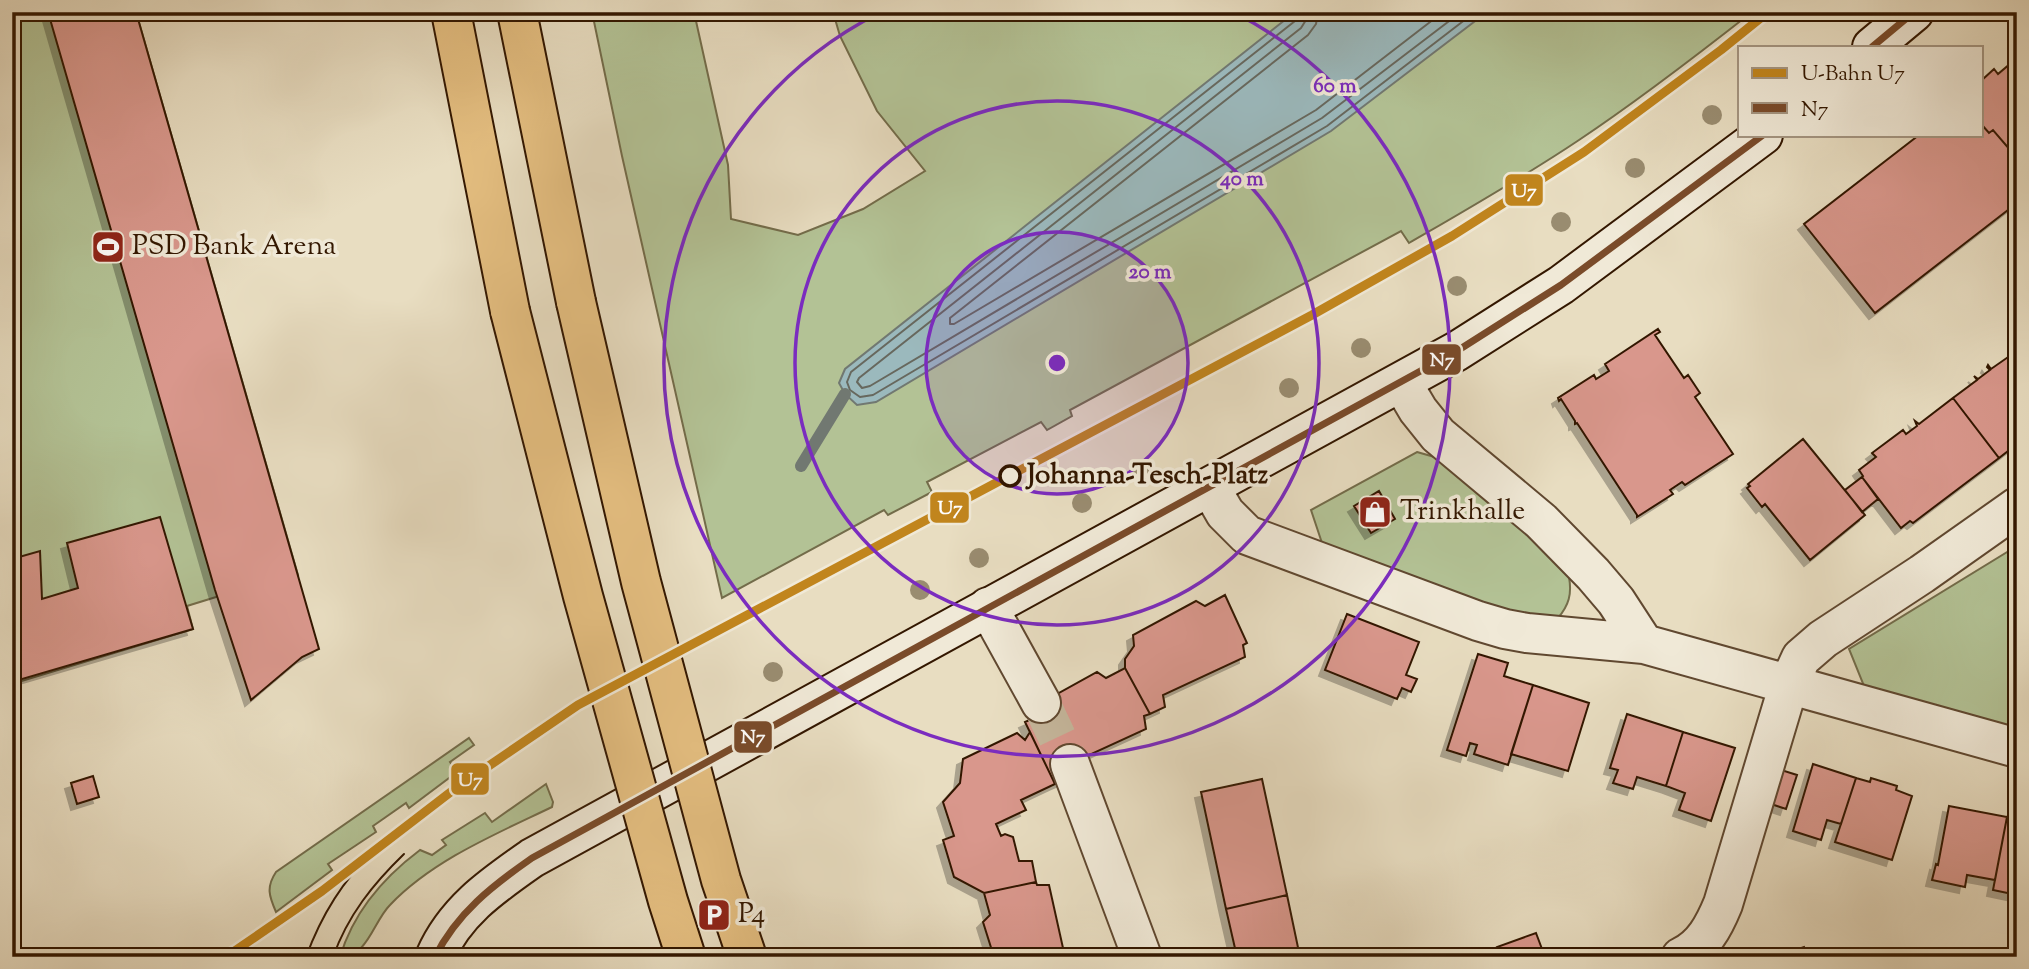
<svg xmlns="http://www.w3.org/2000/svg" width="2029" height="969" viewBox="0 0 2029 969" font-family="'Sorts Mill Goudy',serif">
<defs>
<filter id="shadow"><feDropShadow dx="-6" dy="6" stdDeviation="0" flood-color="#0004"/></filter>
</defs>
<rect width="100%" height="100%" fill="#e8ddc1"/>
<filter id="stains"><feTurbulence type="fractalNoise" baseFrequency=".00286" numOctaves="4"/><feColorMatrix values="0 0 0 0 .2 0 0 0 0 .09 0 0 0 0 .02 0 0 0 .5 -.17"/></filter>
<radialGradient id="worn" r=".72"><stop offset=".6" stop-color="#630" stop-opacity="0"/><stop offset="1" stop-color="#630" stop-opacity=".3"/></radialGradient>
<path fill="#b3c295" stroke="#736c4a" stroke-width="2" d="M 12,12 L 136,12 L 298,575 L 229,593 L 187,606 L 193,629 L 12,684 Z
M 592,12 L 694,12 L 728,165 L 731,219 L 798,235 L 863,209 L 925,171 L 877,111 L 840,36 L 833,12 L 1752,12 C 1696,56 1639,100 1579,140 C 1524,177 1466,210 1409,243 L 1401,231 L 1070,410 L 1072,416 L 1047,430 L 1041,422 L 927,482 L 932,492 L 888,515 L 884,510 L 722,598 L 622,156 Z
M 1417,452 L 1459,464 L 1569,577 C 1572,594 1569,605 1558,618 L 1533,621 L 1325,552 L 1311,510 Z
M 2017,546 L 2017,729 L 1866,691 L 1849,649 Z
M 469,738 L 474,745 L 450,762 L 457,772 L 409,808 L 406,803 L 373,826 L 376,832 L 328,864 L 332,870 L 276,912 C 269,896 266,887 276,872 Z
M 546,784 L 553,802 L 552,807 C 496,834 433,860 390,905 C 373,922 368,957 340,957 C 353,913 384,877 420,850 L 432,855 L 446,845 L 442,840 L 485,813 L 492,822 Z"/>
<path fill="#9bb9bd" stroke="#717871" stroke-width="2" d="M 1295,12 L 1487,12 L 1331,131 L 876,402 L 857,405 L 845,394 L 839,383 L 845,369 Z"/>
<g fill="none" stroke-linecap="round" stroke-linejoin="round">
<path stroke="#67685e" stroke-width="2" d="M 1298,12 L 1295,21 L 851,372 L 847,382 L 850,390 L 860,397 L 873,395 L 1327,126 L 1475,12
M 1307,12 L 1306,20 L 1301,28 L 859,378 L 857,382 L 862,388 L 870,386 L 1322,118 L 1461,12
M 1318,12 L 1316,24 L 1308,35 L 950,318 L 950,324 L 954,324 L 1316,110 L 1443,12"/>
<path stroke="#717871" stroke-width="12" d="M 801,466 L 845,394"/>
</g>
<path fill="#d9978c" stroke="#331700" stroke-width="2" filter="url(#shadow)" d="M 48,12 L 136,12 L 319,649 L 302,657 L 251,700 L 215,590 Z
M 2017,58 L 2017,158 L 1993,130 L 1989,133 L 1982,125 L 1982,80 L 1994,69 L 1998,74 Z
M 1982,125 L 1989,133 L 1993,130 L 2017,158 L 2017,203 L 1875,313 L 1804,224 L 1919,135 L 1982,135 Z
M 1658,329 L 1660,332 L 1655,335 L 1684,378 L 1688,375 L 1700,393 L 1695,397 L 1733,454 L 1685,485 L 1682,482 L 1670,490 L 1673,494 L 1637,517 L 1637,515 L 1577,423 L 1575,424 L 1575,421 L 1561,399 L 1559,401 L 1558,398 L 1594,375 L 1596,379 L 1609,371 L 1605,364 Z
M 2011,355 L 2017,363 L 2017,444 L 1999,458 L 1953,398 L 1977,380 L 1974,376 L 1978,379 L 1990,370 L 1987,367 L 1988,365 L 1991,369 Z
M 1953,398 L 1999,458 L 1913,523 L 1910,521 L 1901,528 L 1862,477 L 1863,476 L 1859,470 L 1876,457 L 1872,453 L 1903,430 L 1906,434 L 1917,426 L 1915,421 L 1919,424 Z
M 1803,439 L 1865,515 L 1810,560 L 1765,504 L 1762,507 L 1747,488 L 1750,486 L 1748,484 Z
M 1862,477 L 1878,499 L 1862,512 L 1845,490 Z
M 1379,491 L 1395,519 L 1371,533 L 1354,506 Z
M 160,517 L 193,629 L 12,682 L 12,559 L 40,551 L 42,599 L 78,588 L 67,543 Z
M 1225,595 L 1247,643 L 1243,645 L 1245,657 L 1163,695 L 1165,707 L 1150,714 L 1125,668 L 1125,659 L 1134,646 L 1133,635 L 1196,601 L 1205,606 Z
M 1347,614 L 1419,642 L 1406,675 L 1417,679 L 1411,692 L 1402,688 L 1397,699 L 1325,670 Z
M 1478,654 L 1508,663 L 1504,676 L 1533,685 L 1508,765 L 1474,754 L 1477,745 L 1470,743 L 1466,756 L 1447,750 Z
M 1125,668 L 1150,714 L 1144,716 L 1146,729 L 1063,767 L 1064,780 L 1055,784 L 1025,722 L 1034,718 L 1041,703 L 1097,672 L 1106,678 Z
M 1533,685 L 1589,703 L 1568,771 L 1511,754 Z
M 1627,714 L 1683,732 L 1666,786 L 1637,777 L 1633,789 L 1613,783 L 1618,770 L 1610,768 Z
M 1030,732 L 1055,784 L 1021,800 L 1026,810 L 996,824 L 1001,836 L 1005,834 L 1013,837 L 1019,861 L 1032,861 L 1036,882 L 984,893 L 954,877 L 943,840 L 954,836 L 943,802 L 960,783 L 963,759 L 1017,733 L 1025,740 Z
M 1683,732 L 1735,748 L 1711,821 L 1679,810 L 1685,793 L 1666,786 Z
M 1813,764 L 1856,778 L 1841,824 L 1827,820 L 1821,840 L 1793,831 Z
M 1775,768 L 1797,775 L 1786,809 L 1765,802 Z
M 93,776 L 99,797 L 77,804 L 71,783 Z
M 1856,778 L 1870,782 L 1871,778 L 1897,786 L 1896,790 L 1912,796 L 1892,860 L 1835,842 Z
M 1262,779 L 1287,895 L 1226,909 L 1201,792 Z
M 1949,806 L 2007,817 L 1995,880 L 1967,875 L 1965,887 L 1932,880 L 1936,864 L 1938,865 Z
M 2007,817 L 2017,819 L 2017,895 L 1993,890 Z
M 1036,882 L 1037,885 L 1049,885 L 1065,957 L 994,957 L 983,922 L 990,915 L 984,893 Z
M 1287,895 L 1300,957 L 1237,957 L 1226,909 Z
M 1536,933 L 1545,957 L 1501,957 L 1497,947 Z
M 1804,947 L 1807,957 L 1775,957 Z"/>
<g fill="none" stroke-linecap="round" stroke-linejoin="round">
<path stroke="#c4b59a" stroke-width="38" stroke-dasharray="38 19" stroke-linecap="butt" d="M 1041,703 L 1070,764"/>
<defs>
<path id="street" d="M 1402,383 L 1418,410 L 1438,435 L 1541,521 L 1593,574 L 1616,601 L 1644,644
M 1210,487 L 1225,513 L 1247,535 L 1478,621 L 1505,629 L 1527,633 L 1644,644 L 2017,748
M 988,607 L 1041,703
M 1070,764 L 1142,957
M 1681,957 C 1703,947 1714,926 1723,904 L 1789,684 L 1801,658 L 1823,639 L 1922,574 L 2017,507"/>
<path id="secondary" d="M 1872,47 L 1914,12
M 435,957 C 455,911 492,886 532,858 L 1457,351 L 1561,285 L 1763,135"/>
<path id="highway" d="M 451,12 L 510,311
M 517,12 L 576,302"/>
</defs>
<use href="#street" stroke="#604830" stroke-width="42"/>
<use href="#secondary" stroke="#331700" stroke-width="42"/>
<use href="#highway" stroke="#331700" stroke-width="42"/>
<use href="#street" stroke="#f0e9d7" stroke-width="38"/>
<use href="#secondary" stroke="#f0e9d7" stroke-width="38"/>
<use href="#highway" stroke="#e4be80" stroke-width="38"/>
<path stroke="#331700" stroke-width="2" d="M 306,957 C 321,916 341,882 373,852
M 333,957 C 348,915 373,884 404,854"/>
<defs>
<path id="highway-bridge" d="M 576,302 L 641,582 L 721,880 L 747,957
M 510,311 L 583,596 L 668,901 L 686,957"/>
</defs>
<use href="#highway-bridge" stroke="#331700" stroke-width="42" stroke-linecap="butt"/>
<use href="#highway-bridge" stroke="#e4be80" stroke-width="38"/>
<defs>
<path id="bus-1" d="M 1872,47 L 1914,12
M 435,957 C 457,913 492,886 532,858 L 1457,351 L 1561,285 L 1763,135"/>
</defs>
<use href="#bus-1" stroke="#f0e9d7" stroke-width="12"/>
<use href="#bus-1" stroke="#7a4b2a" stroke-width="7"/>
<defs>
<path id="metro-1" d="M 226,957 L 322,891 L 452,791 L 578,705 L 1312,315 L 1452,236 L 1584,152 L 1721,50 L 1768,12"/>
</defs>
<use href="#metro-1" stroke="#f0e9d7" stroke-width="14"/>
<use href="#metro-1" stroke="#c1851d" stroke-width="9"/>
</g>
<g fill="#998c70">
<circle cx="1712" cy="115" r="10"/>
<circle cx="1635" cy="168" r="10"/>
<circle cx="1561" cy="222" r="10"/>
<circle cx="1457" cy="286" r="10"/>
<circle cx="1361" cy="348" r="10"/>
<circle cx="1289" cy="388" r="10"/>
<circle cx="1142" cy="470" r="10"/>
<circle cx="1082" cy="503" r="10"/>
<circle cx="979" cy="558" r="10"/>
<circle cx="920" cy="590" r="10"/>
<circle cx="773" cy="672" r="10"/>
</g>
<circle cx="1057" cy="363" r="131" fill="#7b2cbf" fill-opacity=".12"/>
<g fill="none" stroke="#7b2cbf" stroke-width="3.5">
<circle cx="1057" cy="363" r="131"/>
<circle cx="1057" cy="363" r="262"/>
<path d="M1235 13A393 393 0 1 1 879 13"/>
</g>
<defs>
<symbol id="stadium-square" viewBox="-11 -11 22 22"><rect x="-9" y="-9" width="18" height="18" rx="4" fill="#8f2418" stroke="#f0e9d7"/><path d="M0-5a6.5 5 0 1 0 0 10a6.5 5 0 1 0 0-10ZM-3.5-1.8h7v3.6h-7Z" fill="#fff"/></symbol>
<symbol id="shop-square" viewBox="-11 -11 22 22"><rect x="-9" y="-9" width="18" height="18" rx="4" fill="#8f2418" stroke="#f0e9d7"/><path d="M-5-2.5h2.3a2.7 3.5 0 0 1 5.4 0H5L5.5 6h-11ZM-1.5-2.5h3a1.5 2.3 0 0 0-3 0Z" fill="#fff"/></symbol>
<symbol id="parking-square" viewBox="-11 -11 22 22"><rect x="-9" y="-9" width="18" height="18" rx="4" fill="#8f2418" stroke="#f0e9d7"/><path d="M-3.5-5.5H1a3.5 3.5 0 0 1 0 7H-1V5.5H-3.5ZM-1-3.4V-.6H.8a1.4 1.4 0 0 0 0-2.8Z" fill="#fff"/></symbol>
</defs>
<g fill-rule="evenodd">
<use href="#stadium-square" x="89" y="228" width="38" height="38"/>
<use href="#shop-square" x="1356" y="493" width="38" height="38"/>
<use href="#parking-square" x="695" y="896" width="38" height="38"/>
</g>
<circle fill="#f0e9d7" stroke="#331700" stroke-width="3.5" cx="1010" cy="476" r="10"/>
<g text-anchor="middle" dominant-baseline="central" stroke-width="7" stroke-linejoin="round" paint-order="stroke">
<g font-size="28" fill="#331700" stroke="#f0e9d7" text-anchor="start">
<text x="132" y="247">PSD Bank Arena</text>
<text x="1400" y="512">Trinkhalle</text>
<text x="738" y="915">P4</text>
</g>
<g font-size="28" font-weight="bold" fill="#331700" stroke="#f0e9d7" text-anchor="start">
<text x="1027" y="476">Johanna-Tesch-Platz</text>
</g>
</g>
<circle cx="1057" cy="363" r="10" fill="#7b2cbf" stroke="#f0e9d7" stroke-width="3.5"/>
<g font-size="21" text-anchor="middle" font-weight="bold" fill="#7b2cbf" stroke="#f0e9d7" stroke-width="7" stroke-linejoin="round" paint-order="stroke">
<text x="1335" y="92">60 m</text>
<text x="1242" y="185">40 m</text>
<text x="1150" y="278">20 m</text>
</g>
<g stroke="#f0e9d7" stroke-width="2.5">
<rect x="1504" y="173" width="40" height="34" rx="7" fill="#c1851d"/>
<rect x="1421" y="343" width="41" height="33" rx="7" fill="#7a4b2a"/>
<rect x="929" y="491" width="41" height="33" rx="7" fill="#c1851d"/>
<rect x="733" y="720" width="40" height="34" rx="7" fill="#7a4b2a"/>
<rect x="450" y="762" width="40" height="34" rx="7" fill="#c1851d"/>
</g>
<g font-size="19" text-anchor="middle" font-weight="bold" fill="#fff">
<text x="1524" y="197">U7</text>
<text x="1442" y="366">N7</text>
<text x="950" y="514">U7</text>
<text x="753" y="743">N7</text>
<text x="470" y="786">U7</text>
</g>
<rect width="2029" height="969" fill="none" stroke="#e8ddc1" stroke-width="42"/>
<rect x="14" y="14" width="2001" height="941" fill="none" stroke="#331700" stroke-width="3.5"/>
<rect x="21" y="21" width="1987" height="927" fill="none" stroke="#331700" stroke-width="2"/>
<rect x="1738" y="46" width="245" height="91" fill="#f0e9d7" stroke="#a49581" stroke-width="2"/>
<rect x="1752" y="68" width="35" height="10" fill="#c1851d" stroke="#a49581" stroke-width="2"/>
<text x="1801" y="80" font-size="21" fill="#331700">U-Bahn U7</text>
<rect x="1752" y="103" width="35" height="10" fill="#7a4b2a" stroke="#a49581" stroke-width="2"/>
<text x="1801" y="116" font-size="21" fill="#331700">N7</text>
<rect width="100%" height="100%" filter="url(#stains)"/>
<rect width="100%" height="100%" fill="url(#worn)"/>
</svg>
